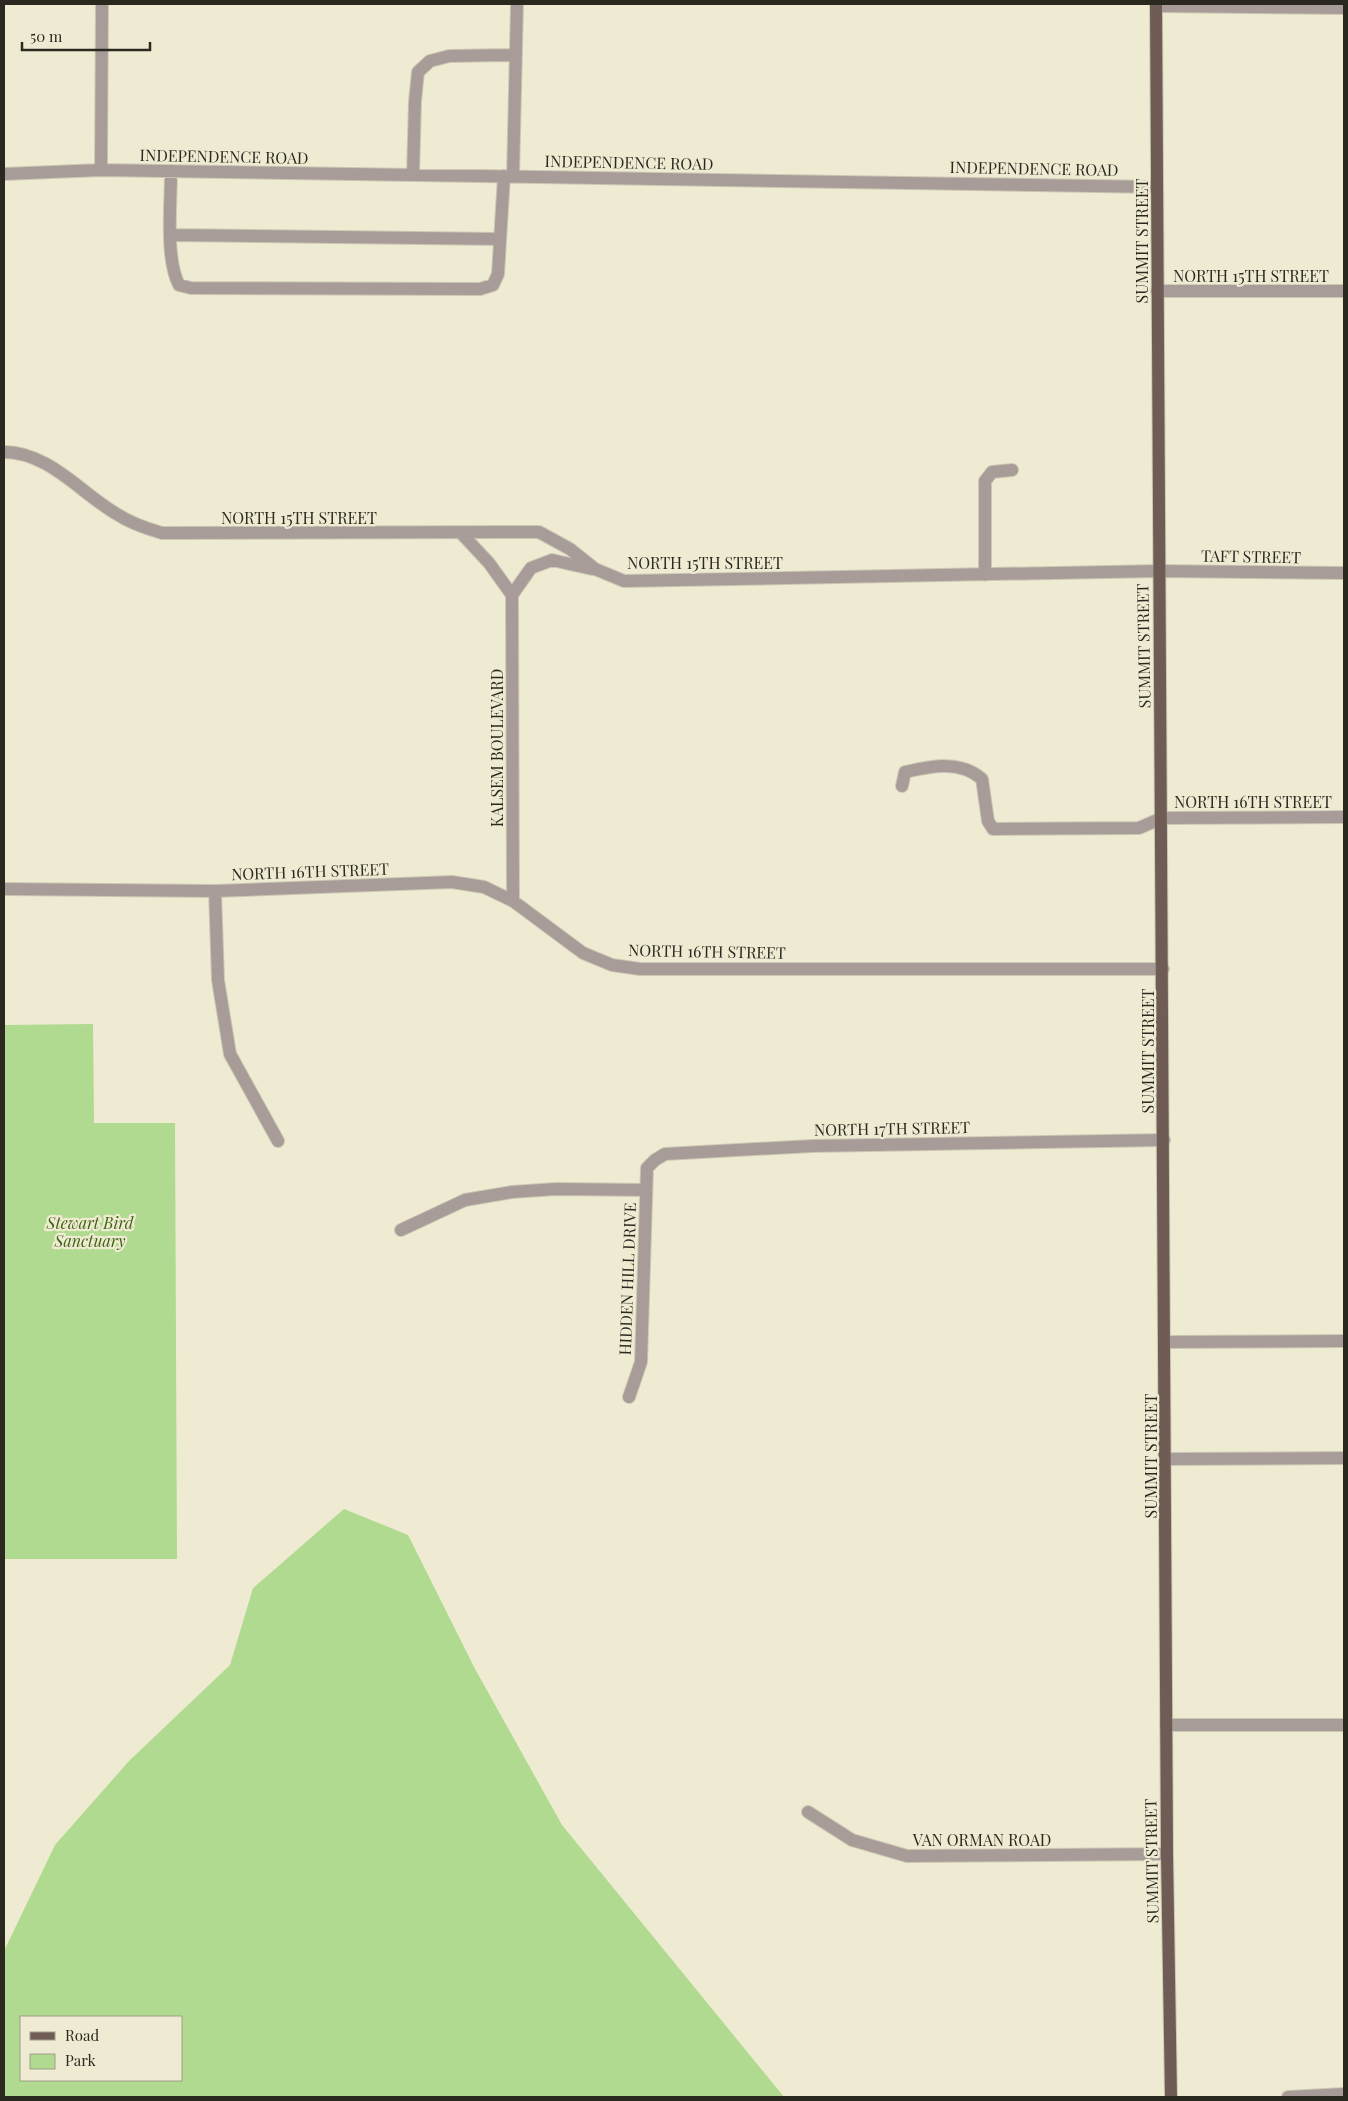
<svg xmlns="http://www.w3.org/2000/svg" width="1348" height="2101" viewBox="0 0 1348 2101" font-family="'Playfair Display',serif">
<rect width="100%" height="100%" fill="#efebd3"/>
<path fill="#afda8f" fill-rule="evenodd" d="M 93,1024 L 94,1123 L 175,1123 L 177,1559 L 4,1559 L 4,1025 Z
M 344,1509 L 408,1535 L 474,1667 L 562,1825 L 784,2097 L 4,2097 L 4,1951 L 55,1845 L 129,1761 L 230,1665 L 253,1588 ZM 21,2017 L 181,2017 L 181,2080 L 21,2080 Z"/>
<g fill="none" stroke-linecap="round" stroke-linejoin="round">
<defs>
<path id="minor" d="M 1156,6 L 1344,8
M 101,170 L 102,4
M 171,171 C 171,203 165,258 179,285 L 191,288 L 480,289 L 493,285 L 498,274 L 504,176
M 4,174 L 101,170 L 1157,187
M 413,175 L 415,101 L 418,72 L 430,61 L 449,56 L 516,55
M 513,176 L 517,4
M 171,235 L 500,239
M 1157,291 L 1344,291
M 4,452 C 48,452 80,492 115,513 C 130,523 144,528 162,533 L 539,532 L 570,549 L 595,569 L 624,581 L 1158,571 L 1344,573
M 461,533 L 489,563 L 512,595 L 513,901
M 985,575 L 985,481 L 992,472 L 1012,470
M 512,595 L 531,568 L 552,560 L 592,569
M 902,786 L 905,772 C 932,766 960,760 982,779 L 988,821 L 993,829 L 1139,828 L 1162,818 L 1344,817
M 4,889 L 215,891 L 452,882 L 484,887 L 513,901 L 583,953 L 612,965 L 640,969 L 1163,969
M 215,891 L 218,980 L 230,1054 L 278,1141
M 401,1230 L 465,1200 L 512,1192 L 556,1189 L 646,1190
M 1166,1342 L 1344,1341
M 629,1397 L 641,1362 L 647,1168 L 655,1160 L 665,1154 L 812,1146 L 1164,1140
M 1166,1459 L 1344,1458
M 1166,1725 L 1344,1725
M 808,1812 L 852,1840 L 907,1856 L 1167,1854
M 1288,2097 L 1344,2094"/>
<path id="major" d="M 1156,4 L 1167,1854 L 1171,2097"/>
</defs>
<use href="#minor" stroke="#ccc8b3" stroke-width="14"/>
<use href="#major" stroke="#ccc8b3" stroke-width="14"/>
<use href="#minor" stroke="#a79c98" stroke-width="12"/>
<use href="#major" stroke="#6f5c55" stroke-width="12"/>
</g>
<g text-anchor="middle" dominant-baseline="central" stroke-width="4.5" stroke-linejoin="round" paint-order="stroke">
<g font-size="16" fill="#2a281f" stroke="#efebd3">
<text transform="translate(224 156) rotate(1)">INDEPENDENCE ROAD</text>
<text transform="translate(629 162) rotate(1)">INDEPENDENCE ROAD</text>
<text transform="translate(1034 168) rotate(1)">INDEPENDENCE ROAD</text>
<text transform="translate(1141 241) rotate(-90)">SUMMIT STREET</text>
<text x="1251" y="275">NORTH 15TH STREET</text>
<text x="299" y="517">NORTH 15TH STREET</text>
<text transform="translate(1251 556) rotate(1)">TAFT STREET</text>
<text x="705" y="562">NORTH 15TH STREET</text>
<text transform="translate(1143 646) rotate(-91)">SUMMIT STREET</text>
<text transform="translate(496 748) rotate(-90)">KALSEM BOULEVARD</text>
<text x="1253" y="801">NORTH 16TH STREET</text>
<text transform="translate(310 871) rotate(-2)">NORTH 16TH STREET</text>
<text transform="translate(707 951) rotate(1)">NORTH 16TH STREET</text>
<text transform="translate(1147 1051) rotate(-90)">SUMMIT STREET</text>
<text transform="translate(892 1128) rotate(-1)">NORTH 17TH STREET</text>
<text transform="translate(627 1279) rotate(-88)">HIDDEN HILL DRIVE</text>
<text transform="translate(1150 1456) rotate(-90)">SUMMIT STREET</text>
<text x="982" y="1839">VAN ORMAN ROAD</text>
<text transform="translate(1151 1861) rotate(-91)">SUMMIT STREET</text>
</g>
<g font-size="16" font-style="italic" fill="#3b6311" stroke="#efebd3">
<text x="90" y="1222">Stewart Bird<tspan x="90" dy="18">Sanctuary</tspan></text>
</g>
</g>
<rect width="1348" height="2101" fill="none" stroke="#2a281f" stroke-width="10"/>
<rect x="20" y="2016" width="162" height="65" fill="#efebd3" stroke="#a09d8b"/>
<rect x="30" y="2032" width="25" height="8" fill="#6f5c55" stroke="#a09d8b"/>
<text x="65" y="2041" font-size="15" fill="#2a281f">Road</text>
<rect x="30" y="2054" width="25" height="15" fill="#afda8f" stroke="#a09d8b"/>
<text x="65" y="2066" font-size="15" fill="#2a281f">Park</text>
<path d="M22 42v8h128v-8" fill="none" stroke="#2a281f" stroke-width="2.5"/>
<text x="30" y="42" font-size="15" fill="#2a281f" stroke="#efebd3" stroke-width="4" paint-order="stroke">50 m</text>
</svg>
